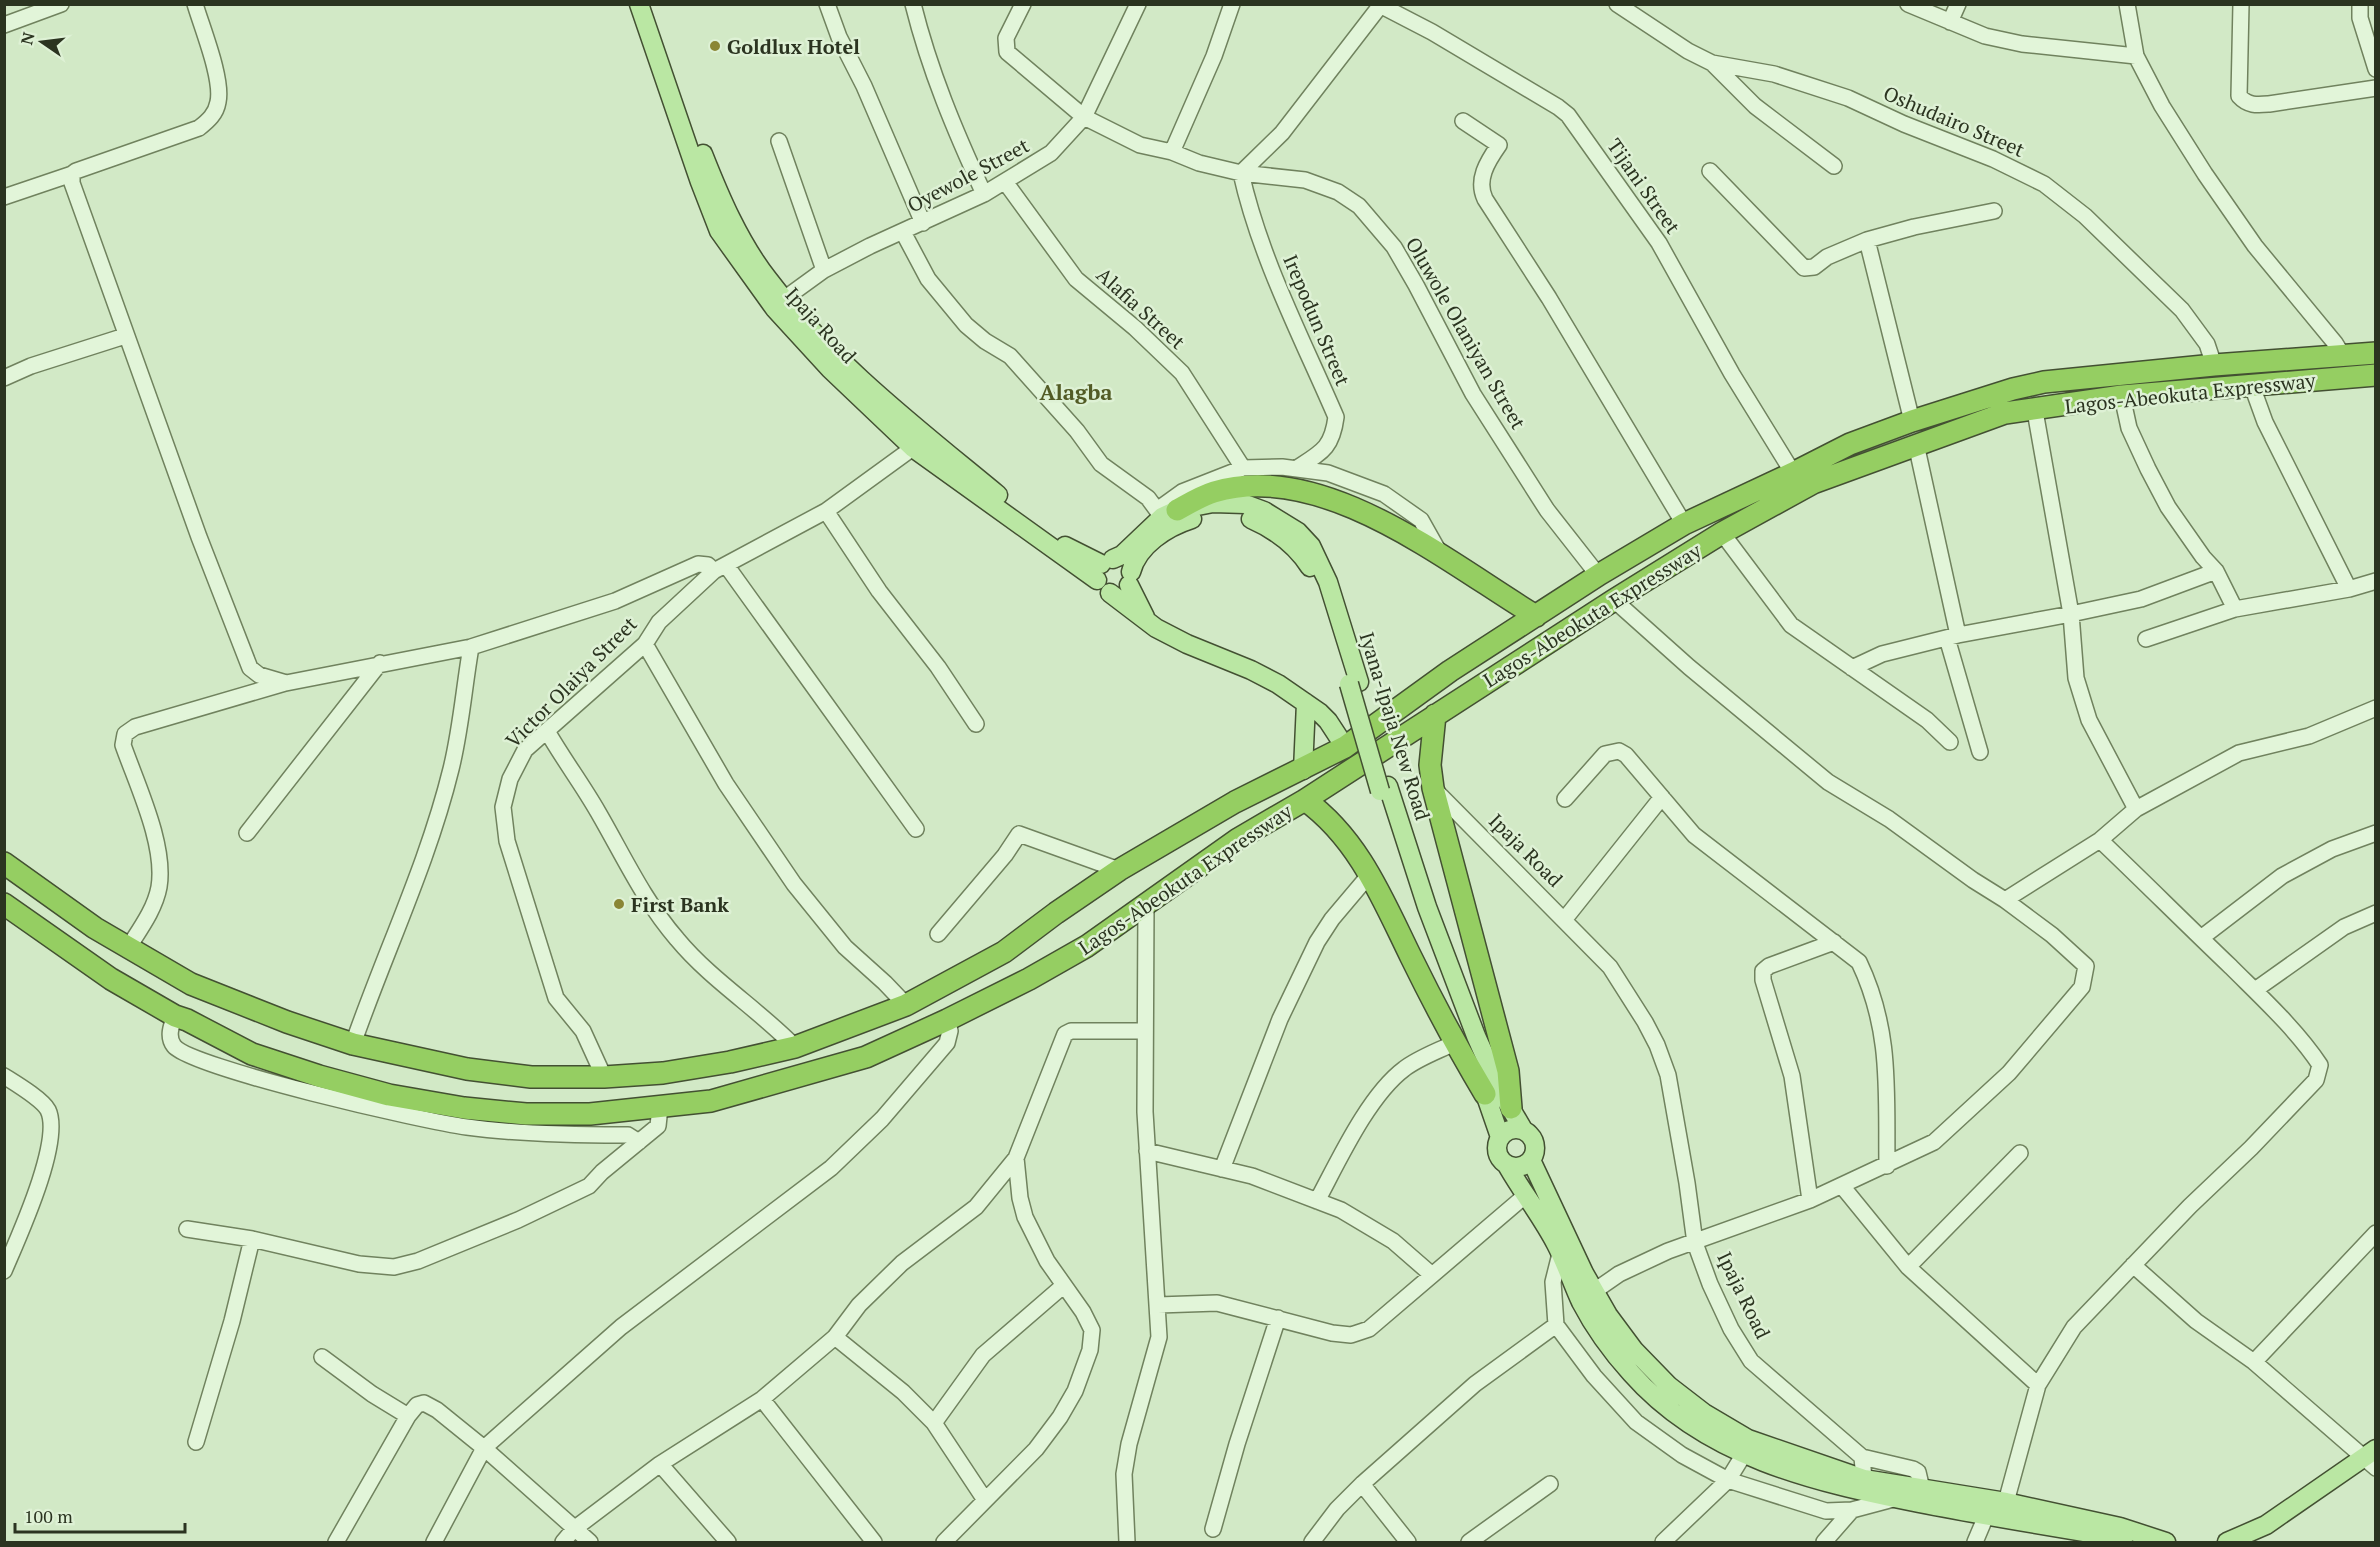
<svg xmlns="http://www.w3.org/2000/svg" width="2380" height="1547" viewBox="0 0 2380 1547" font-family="'PT Serif',serif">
<rect width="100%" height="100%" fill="#d2e9c6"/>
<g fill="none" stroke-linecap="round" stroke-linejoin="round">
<defs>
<path id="minor" d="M 195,4 C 202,28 223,79 218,102 C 216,114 208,121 199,128 L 76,171 L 72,174 L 72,183 L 199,537 L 250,668 L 259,675 L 286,683 L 471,647 L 615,601 L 698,564 L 708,565 L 714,571
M 827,4 L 839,37 L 864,86 L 923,223
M 913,4 C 930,72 955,131 984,194
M 1023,4 L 1006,38 L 1007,52 L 1084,117 L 1140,145 L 1172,152 L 1199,163 L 1241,173 L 1305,180 L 1338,192 L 1359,206 L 1394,247 L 1416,285 L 1473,394 L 1547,510 L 1598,575
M 1378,4 L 1432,32 L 1558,107 L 1568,115 L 1659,243 L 1732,374 L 1793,473
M 1617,4 L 1688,51 L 1712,63 L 1774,74 L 1848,98 L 1904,124 L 1993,159 L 2044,184 L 2085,216 L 2182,310 L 2207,344 L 2214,365
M 1908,4 L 1985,36 L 2022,44 L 2136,56
M 2127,4 L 2136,56 L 2162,106 L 2205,174 L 2255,246 L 2335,343 L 2343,356
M 2241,4 L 2239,96 C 2248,106 2257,105 2269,104 L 2376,88
M 2360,4 L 2360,18 L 2376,69
M 1950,22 L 1958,4
M 4,25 L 61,4
M 1712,63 L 1755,106 L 1834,166
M 1463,121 L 1499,145 C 1487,162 1476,180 1485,199 L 1549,298 L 1684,524
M 779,141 L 824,270
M 1172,152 L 1214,56 L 1232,4
M 1710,171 L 1804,268 L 1814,267 L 1827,257 L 1867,240 L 1914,227 L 1994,211
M 1006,183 L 1076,279 L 1135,328 L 1182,373 L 1243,468
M 4,197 L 72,174
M 903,232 L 928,279 L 966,325 L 985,341 L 1010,356 L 1077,431 L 1101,464 L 1148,498 L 1162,517
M 1867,240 L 1912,421
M 784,299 L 824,270 L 870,246 L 984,194 L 1051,153 L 1084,117 L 1138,4
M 4,378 L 31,366 L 125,336
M 2252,386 L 2265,422 L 2349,589
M 2122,396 L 2129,428 L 2148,469 L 2168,507 L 2203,557 L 2216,571 L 2235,609
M 2035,411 L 2071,614 L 2076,678 L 2089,720 L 2136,809
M 1916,444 L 1958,635
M 1297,468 C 1322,452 1332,448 1336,417 C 1302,338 1260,258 1241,173 L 1282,133 L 1380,6
M 1157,510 L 1182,492 L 1243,468 L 1282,467 L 1328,473 L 1384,494 L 1421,520 L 1439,552
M 826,511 L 879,591 L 938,667 L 976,724
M 1722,533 L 1791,625 L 1927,720 L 1950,742
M 726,565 L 916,829
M 1947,638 L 1980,752
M 2146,639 L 2235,609 L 2349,589 L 2376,581
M 645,644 L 726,784 L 794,884 L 845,947 L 885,983 L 906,1005
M 1852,668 L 1882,654 L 1958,635 L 2071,614 L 2141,599 L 2216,571
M 547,731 C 563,759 582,784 598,812 C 623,855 644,901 677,939 C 711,980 758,1009 795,1047
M 1435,790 L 1610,967 L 1645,1022 L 1657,1045 L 1668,1075 L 1687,1183 L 1695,1243 L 1710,1284 L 1731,1329 L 1751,1361 L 1862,1457 L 1864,1479
M 1565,799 L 1605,754 L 1619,751 L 1626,755 L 1694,835 L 1859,962 C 1892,1031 1886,1092 1887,1166
M 247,833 L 380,663
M 2005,900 L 2100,840 L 2136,809 L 2239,753 L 2309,736 L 2376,708
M 1564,920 L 1662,797
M 938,934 L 1005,855 L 1019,834 L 1119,870
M 2201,938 L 2282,876 L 2332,849 L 2376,833
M 128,948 C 140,929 155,909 159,887 C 166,845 137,785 123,745 L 125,734 L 135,727 L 285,683
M 2255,990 L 2344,927 L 2376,913
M 175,1016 C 171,1026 167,1037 174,1046 C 191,1068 427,1122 467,1127 C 518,1134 569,1135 621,1135 L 628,1135 L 639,1142
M 353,1044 C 385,952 428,863 451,769 C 461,729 464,687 471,647
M 4,1076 C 15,1083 42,1099 48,1110 C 63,1141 18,1238 4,1271
M 604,1077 L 583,1031 L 556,998 L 507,841 L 503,807 L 510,779 L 525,750 L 645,644 L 659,622 L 714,571 L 826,511 L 921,442
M 1147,1151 L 1252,1176 L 1341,1210 L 1393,1241 L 1432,1275
M 1222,1169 L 1280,1019 L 1317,942 L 1332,919 L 1370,874
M 1842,1186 L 1908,1267 L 2038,1385
M 1810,1200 L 1792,1076 L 1763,980 L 1763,971 L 1769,966 L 1834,942
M 1317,1201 C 1338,1162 1368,1096 1404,1069 C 1418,1058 1438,1051 1454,1043
M 187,1229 L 252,1239 L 359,1264 L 394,1267 L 418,1261 L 518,1220 L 589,1186 L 602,1172 L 658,1126 L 660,1107
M 1560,1254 L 1553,1282 L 1556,1325 L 1594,1376 L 1636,1422 L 1682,1455 L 1728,1480 L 1826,1511 L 1852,1510 L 1897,1498
M 2133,1265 L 2196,1321 L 2254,1362 L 2376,1468
M 1908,1267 L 2020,1153
M 1593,1292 L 1619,1274 L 1668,1251 L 1810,1200 L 1934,1142 L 2009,1073 L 2082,987 L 2086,966 L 2052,935 L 2005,900 L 1973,880 L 1889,819 L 1828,782 L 1689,667 L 1614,600
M 1158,1305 L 1217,1303 L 1332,1333 L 1351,1335 L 1369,1329 L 1526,1195
M 835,1337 L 903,1392 L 934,1423 L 985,1500
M 322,1357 L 372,1394 L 408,1416
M 2254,1362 L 2376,1233
M 762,1399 L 874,1542
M 934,1423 L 983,1355 L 1063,1286
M 196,1442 L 232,1321 L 252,1239
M 1862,1457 L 1913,1469 L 1918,1472 L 1922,1489
M 660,1464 L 728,1542
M 1362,1484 L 1408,1542
M 2006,1502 L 2038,1385 L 2074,1327 L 2190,1206 L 2251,1148 L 2316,1080 L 2320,1065 C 2297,1030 2261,997 2231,967 C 2187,925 2144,882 2100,840
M 1213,1529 L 1237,1444 L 1278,1318
M 336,1542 L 408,1416 L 417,1405 L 424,1403 L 437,1410 L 484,1448 L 590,1542
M 434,1542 L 484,1448 L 621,1327 L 831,1168 L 882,1119 L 947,1043 L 950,1031 L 947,1020
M 563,1542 L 574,1529 L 660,1464 L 762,1399 L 835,1337 L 859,1305 L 902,1263 L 976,1207 L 1016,1158
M 944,1542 L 1036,1449 L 1060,1417 L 1075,1391 L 1090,1350 L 1092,1330 L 1083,1312 L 1047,1261 L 1025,1217 L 1020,1198 L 1016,1158 L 1065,1034 L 1071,1031 L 1144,1031
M 1127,1542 L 1124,1474 L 1129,1444 L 1159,1337 L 1145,1112 L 1146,903
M 1312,1542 L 1337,1509 L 1362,1484 L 1475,1384 L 1556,1325
M 1469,1542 L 1550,1484
M 1663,1542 L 1728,1480 L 1744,1454
M 1824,1542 L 1852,1510
M 1975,1542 L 1986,1516"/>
<path id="major" d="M 639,4 L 700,182 L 719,231 L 775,309 L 830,369 L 913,448 L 1097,580
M 703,154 C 720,197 739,242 768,279 C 832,363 917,428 998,495
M 1251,519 C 1276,530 1296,545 1310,567
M 1065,546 L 1101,564
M 1113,559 L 1122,555 L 1162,517 L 1177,510 L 1213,503 L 1245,504 L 1264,511 L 1298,532 L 1311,546 L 1328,582 L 1359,682
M 1131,572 C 1138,545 1167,527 1192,519
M 1129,585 L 1145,617
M 1110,593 L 1156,628 L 1187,644 L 1251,670 L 1278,684 L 1320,713 L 1328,721 L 1345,747
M 1303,770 L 1306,703
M 1388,786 L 1427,907 L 1476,1036 L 1501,1092 L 1524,1131
M 1481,1082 L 1500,1137
M1497 1148a19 19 0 1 1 38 0a19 19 0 1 1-38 0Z
M 1531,1160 L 1584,1273 L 1608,1315 L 1634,1350 L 1669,1386 L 1704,1413 L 1748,1439 L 1864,1479 L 2006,1502 L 2120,1527 L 2166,1542
M 1508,1167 C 1523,1193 1542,1217 1556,1244 C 1566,1263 1572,1283 1581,1302 C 1594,1327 1612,1352 1631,1373 C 1705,1457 1813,1482 1919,1503 C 1980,1515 2041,1525 2102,1535 L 2123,1542
M 2227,1542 L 2266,1525 L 2376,1449"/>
<path id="highway" d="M 1177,510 C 1188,504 1201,496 1214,492 C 1323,459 1448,563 1536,616
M 1435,715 L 1430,765 L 1433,788 L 1508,1071 L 1511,1108
M 1305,800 C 1359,839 1383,900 1411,957 C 1434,1004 1458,1049 1485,1094
M 4,863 L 95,928 L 191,984 L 287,1022 L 353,1044 L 467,1069 L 531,1077 L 604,1077 L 663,1073 L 730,1062 L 795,1047 L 906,1005 L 1004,952 L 1056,913 L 1119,870 L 1235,802 L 1345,747 L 1450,671 L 1600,574 L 1684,524 L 1793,473 L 1850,444 L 1912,421 L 2013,389 L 2044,382 L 2214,365 L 2376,353
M 4,904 L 111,979 L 175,1016 L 187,1020 L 252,1054 L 319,1076 L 389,1095 L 464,1108 L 526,1114 L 590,1114 L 711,1101 L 866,1057 L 947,1020 L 1029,979 L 1087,946 L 1238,839 L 1305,800 L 1614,600 L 1722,533 L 1813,483 L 2005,413 L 2122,396 L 2376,375"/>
</defs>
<use href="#minor" stroke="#70825e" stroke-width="18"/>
<use href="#major" stroke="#435032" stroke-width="21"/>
<use href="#highway" stroke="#435032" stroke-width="24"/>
<use href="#minor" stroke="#e2f5d9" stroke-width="15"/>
<use href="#major" stroke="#bae7a3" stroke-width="18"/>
<use href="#highway" stroke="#95ce62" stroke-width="21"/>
<defs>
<path id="major-bridge" d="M 1349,684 L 1380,791"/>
</defs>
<use href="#major-bridge" stroke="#435032" stroke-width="21" stroke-linecap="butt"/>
<use href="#major-bridge" stroke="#bae7a3" stroke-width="18"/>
</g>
<g fill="#8a8635" stroke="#def1d5" stroke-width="2">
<circle cx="715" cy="46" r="6"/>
<circle cx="619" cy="904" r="6"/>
</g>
<g text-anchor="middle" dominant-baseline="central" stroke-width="5" stroke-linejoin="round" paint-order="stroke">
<g font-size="20" font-weight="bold" fill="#2b3420" stroke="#def1d5" text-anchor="start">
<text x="727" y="46">Goldlux Hotel</text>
<text x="631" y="904">First Bank</text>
</g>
<g font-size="20" fill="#2b3420" stroke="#def1d5">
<text transform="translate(1954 121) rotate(23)">Oshudairo Street</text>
<text transform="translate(968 175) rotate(-28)">Oyewole Street</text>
<text transform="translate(1644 186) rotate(55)">Tijani Street</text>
<text transform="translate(1141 308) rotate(42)">Alafia Street</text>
<text transform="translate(1317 320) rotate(67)">Irepodun Street</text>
<text transform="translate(821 325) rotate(48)">Ipaja Road</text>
<text transform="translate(1466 333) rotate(60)">Oluwole Olaniyan Street</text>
<text transform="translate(2190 393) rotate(-6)">Lagos-Abeokuta Expressway</text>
<text transform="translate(1592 615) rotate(-32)">Lagos-Abeokuta Expressway</text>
<text transform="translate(571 682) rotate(-45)">Victor Olaiya Street</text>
<text transform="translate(1395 726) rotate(73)">Iyana-Ipaja New Road</text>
<text transform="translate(1526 850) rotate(45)">Ipaja Road</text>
<text transform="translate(1185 879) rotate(-34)">Lagos-Abeokuta Expressway</text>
<text transform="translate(1744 1295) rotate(64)">Ipaja Road</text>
</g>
<g font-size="22" font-weight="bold" fill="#525b25" stroke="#def1d5">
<text x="1076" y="391">Alagba</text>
</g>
</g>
<rect width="2380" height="1547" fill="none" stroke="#2b3420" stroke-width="12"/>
<g transform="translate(42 42) rotate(284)" stroke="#def1d5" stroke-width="4.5" paint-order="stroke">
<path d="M0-4.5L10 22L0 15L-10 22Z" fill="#2b3420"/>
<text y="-9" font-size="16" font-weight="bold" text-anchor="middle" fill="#2b3420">N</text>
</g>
<path d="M15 1523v9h170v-9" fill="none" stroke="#2b3420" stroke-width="3"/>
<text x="24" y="1523" font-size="18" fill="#2b3420" stroke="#def1d5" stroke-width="4.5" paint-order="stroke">100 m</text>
</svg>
